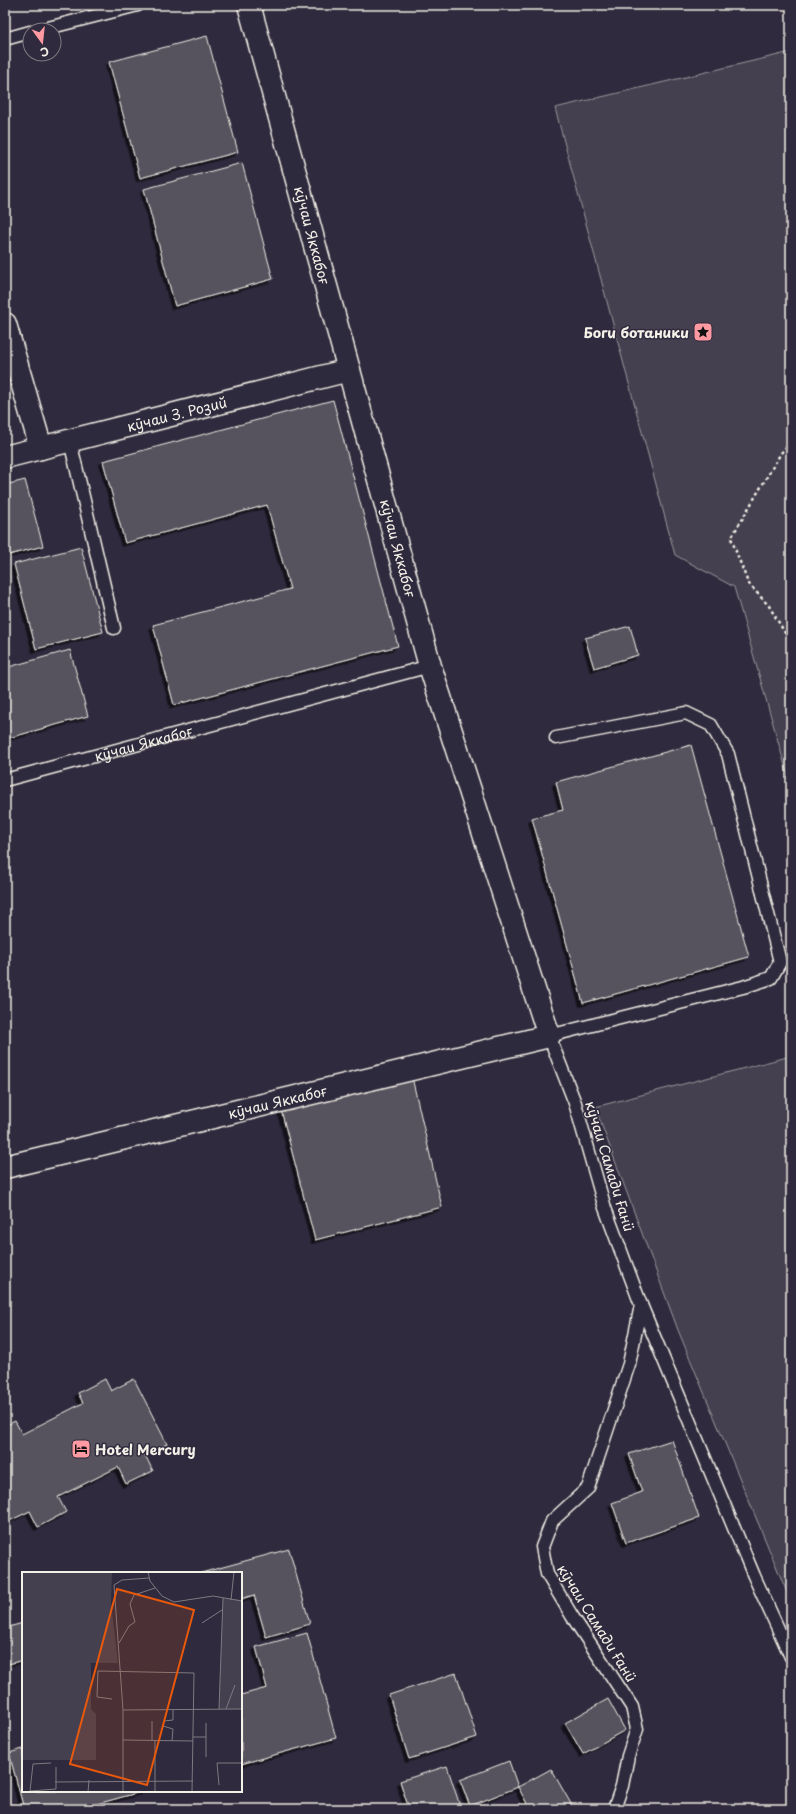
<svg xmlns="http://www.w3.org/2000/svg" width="796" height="1814" viewBox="0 0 796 1814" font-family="'Playpen Sans',sans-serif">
<defs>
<filter id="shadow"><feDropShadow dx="-3.5" dy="3.5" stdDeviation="0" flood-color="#0009"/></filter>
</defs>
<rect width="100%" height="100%" fill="#2f2a3d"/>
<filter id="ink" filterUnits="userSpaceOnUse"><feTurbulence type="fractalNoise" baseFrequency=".025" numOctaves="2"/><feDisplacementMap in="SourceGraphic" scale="8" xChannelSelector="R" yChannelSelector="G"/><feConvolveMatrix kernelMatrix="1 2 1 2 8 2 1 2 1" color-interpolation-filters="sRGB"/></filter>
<g filter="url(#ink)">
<path fill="#454050" stroke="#9c989c" d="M 791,52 L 791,787 L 734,587 L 675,555 L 555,108 Z
M 791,1056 L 791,1602 L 678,1330 L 595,1107 Z"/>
<path fill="#56525f" stroke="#f4f1e8" filter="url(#shadow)" d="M 207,36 L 238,152 L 140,178 L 109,62 Z
M 242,163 L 273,279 L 175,306 L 144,189 Z
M 333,400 L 398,646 L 174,705 L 153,625 L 290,589 L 267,505 L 125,543 L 103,461 Z
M 25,480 L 43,546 L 5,556 L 5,485 Z
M 81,547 L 103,632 L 36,649 L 14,564 Z
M 630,626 L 638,655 L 594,668 L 585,638 Z
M 70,650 L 88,716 L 5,739 L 5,668 Z
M 691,745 L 749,957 L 583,1003 L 532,818 L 563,810 L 556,782 Z
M 411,1073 L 442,1207 L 315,1240 L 280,1106 Z
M 105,1379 L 111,1391 L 134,1379 L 167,1444 L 145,1455 L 153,1471 L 126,1484 L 118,1467 L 58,1497 L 66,1512 L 38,1527 L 30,1511 L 5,1523 L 5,1426 L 15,1421 L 22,1434 L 83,1403 L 78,1393 Z
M 672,1440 L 699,1518 L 626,1543 L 612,1503 L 642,1492 L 629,1454 Z
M 289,1549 L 310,1624 L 266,1637 L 254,1595 L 241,1599 L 241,1573 L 201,1573 Z
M 23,1623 L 23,1660 L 5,1665 L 5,1628 Z
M 307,1633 L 336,1738 L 241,1764 L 241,1695 L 267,1688 L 256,1647 Z
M 456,1673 L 477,1737 L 409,1759 L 389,1695 Z
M 608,1699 L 625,1730 L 583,1754 L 565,1723 Z
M 23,1749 L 23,1791 L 144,1791 L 79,1809 L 24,1809 L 9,1753 Z
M 509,1761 L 518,1787 L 470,1806 L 460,1780 Z
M 447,1766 L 461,1809 L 409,1809 L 400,1781 Z
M 551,1769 L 574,1809 L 530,1809 L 518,1787 Z"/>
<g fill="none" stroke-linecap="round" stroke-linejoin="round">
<defs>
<g id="lane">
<path d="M 40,30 L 138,5"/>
<path d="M 5,39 L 30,32"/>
<path d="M 70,441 L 114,628"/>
<path d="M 556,738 L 686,713 L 711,725 L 728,754 L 780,962 L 771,978 L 743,987 L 549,1036 L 575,1103 L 605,1208 L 641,1305 L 754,1576 L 791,1657"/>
<path id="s1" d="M 5,780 L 430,666"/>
<path d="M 614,1809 L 622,1786 L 628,1756 L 637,1729 L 632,1707 L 572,1616 L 547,1574 L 542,1547 L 552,1521 L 588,1488 L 629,1364 L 641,1305"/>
</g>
<g id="street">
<path d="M 5,324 L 41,448"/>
<path id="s2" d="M 5,457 L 349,370"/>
<path id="s3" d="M 5,1167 L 549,1036 L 430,666 L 249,5"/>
</g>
</defs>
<use href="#lane" stroke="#f4f1e8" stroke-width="15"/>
<use href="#street" stroke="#f4f1e8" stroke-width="25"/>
<path stroke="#f4f1e8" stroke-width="2.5" stroke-dasharray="3 3" stroke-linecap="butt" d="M 791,442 L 781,453 L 731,538 L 748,583 L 769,606 L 791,643"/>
<use href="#lane" stroke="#2f2a3d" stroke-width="12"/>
<use href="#street" stroke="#2f2a3d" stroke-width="22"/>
</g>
</g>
<defs>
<symbol id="sight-square" viewBox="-11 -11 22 22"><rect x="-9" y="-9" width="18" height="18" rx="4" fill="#ff9aa2" stroke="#2f2a3d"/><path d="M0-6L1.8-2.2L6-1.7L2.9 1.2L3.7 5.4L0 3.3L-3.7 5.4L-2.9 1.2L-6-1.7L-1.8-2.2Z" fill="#111"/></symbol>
<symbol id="hotel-square" viewBox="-11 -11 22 22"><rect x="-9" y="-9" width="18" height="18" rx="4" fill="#ff9aa2" stroke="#2f2a3d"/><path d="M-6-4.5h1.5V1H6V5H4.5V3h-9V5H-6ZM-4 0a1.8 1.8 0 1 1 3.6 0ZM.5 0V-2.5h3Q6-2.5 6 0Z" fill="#111"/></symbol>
</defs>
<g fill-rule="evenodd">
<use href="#sight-square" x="692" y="321" width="22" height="22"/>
<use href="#hotel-square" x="70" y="1438" width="22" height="22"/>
</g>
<g text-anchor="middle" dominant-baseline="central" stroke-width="3" stroke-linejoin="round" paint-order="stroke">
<g font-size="14" fill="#f4f1e8" stroke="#2f2a3d">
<text transform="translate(312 235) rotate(75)">кӯчаи Яккабоғ</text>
<text stroke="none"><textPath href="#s2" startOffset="177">кӯчаи З. Розий</textPath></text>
<text transform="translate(398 548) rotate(75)">кӯчаи Яккабоғ</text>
<text stroke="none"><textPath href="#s1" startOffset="143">кӯчаи Яккабоғ</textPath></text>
<text stroke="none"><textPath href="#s3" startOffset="280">кӯчаи Яккабоғ</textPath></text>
<text transform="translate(610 1166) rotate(73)">кӯчаи Самади Ғанӣ</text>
<text transform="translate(597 1623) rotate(58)">кӯчаи Самади Ғанӣ</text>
</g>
<g font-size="14" font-weight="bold" fill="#f4f1e8" stroke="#2f2a3d" text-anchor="end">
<text x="689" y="332">Боги ботаники</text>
<text x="95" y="1449" text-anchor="start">Hotel Mercury</text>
</g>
</g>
<g transform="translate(22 1572)">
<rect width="220" height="220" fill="#2f2a3d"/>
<path d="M 0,0 L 90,0 L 89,31 L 96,91 L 69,91 L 69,137 L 74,142 L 74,188 L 0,188 ZM 201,26 L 220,28 L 220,137 L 197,137 Z" fill="#454050"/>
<path fill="none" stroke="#7e7a81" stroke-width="1" d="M 126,0 L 128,9 L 140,24 L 152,30 L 191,24 L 220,29M 209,28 L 212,0M 180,51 L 200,38M 97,71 L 107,54 L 113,50 L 108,32 L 112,23 L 133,16M 90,127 L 75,125 L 76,99 L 172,101 L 170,220M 197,137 L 201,26M 204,137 L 213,113M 101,138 L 220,137M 184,151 L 184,185M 171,165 L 184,165M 101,168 L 171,169M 130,168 L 130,149M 133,169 L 133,220M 150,169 L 151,157 L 141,154 L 142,149 L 151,148 L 151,138M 33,210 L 171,209M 197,213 L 195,191 L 220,191M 8,219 L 34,217 L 34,195M 8,219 L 11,192 L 29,191M 66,220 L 67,208M 101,220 L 101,138 L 92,13 L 100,8 L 127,6"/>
<path fill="#e8590c" fill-opacity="0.15" stroke="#e8590c" stroke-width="2" d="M 95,17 L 172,38 L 125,213 L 48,192 Z"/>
<rect width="220" height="220" fill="none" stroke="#f4f1e8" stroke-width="2"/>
</g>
<rect width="796" height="1814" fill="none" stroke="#2f2a3d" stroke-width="20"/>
<rect x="10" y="10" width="776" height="1794" fill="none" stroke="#f4f1e8" stroke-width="1.5" filter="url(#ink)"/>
<g transform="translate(42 42) rotate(165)"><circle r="19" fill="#2f2a3d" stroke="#7e7a81"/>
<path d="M0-3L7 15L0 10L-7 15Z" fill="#ff9aa2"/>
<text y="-6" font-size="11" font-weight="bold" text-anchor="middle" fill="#f4f1e8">С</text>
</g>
</svg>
